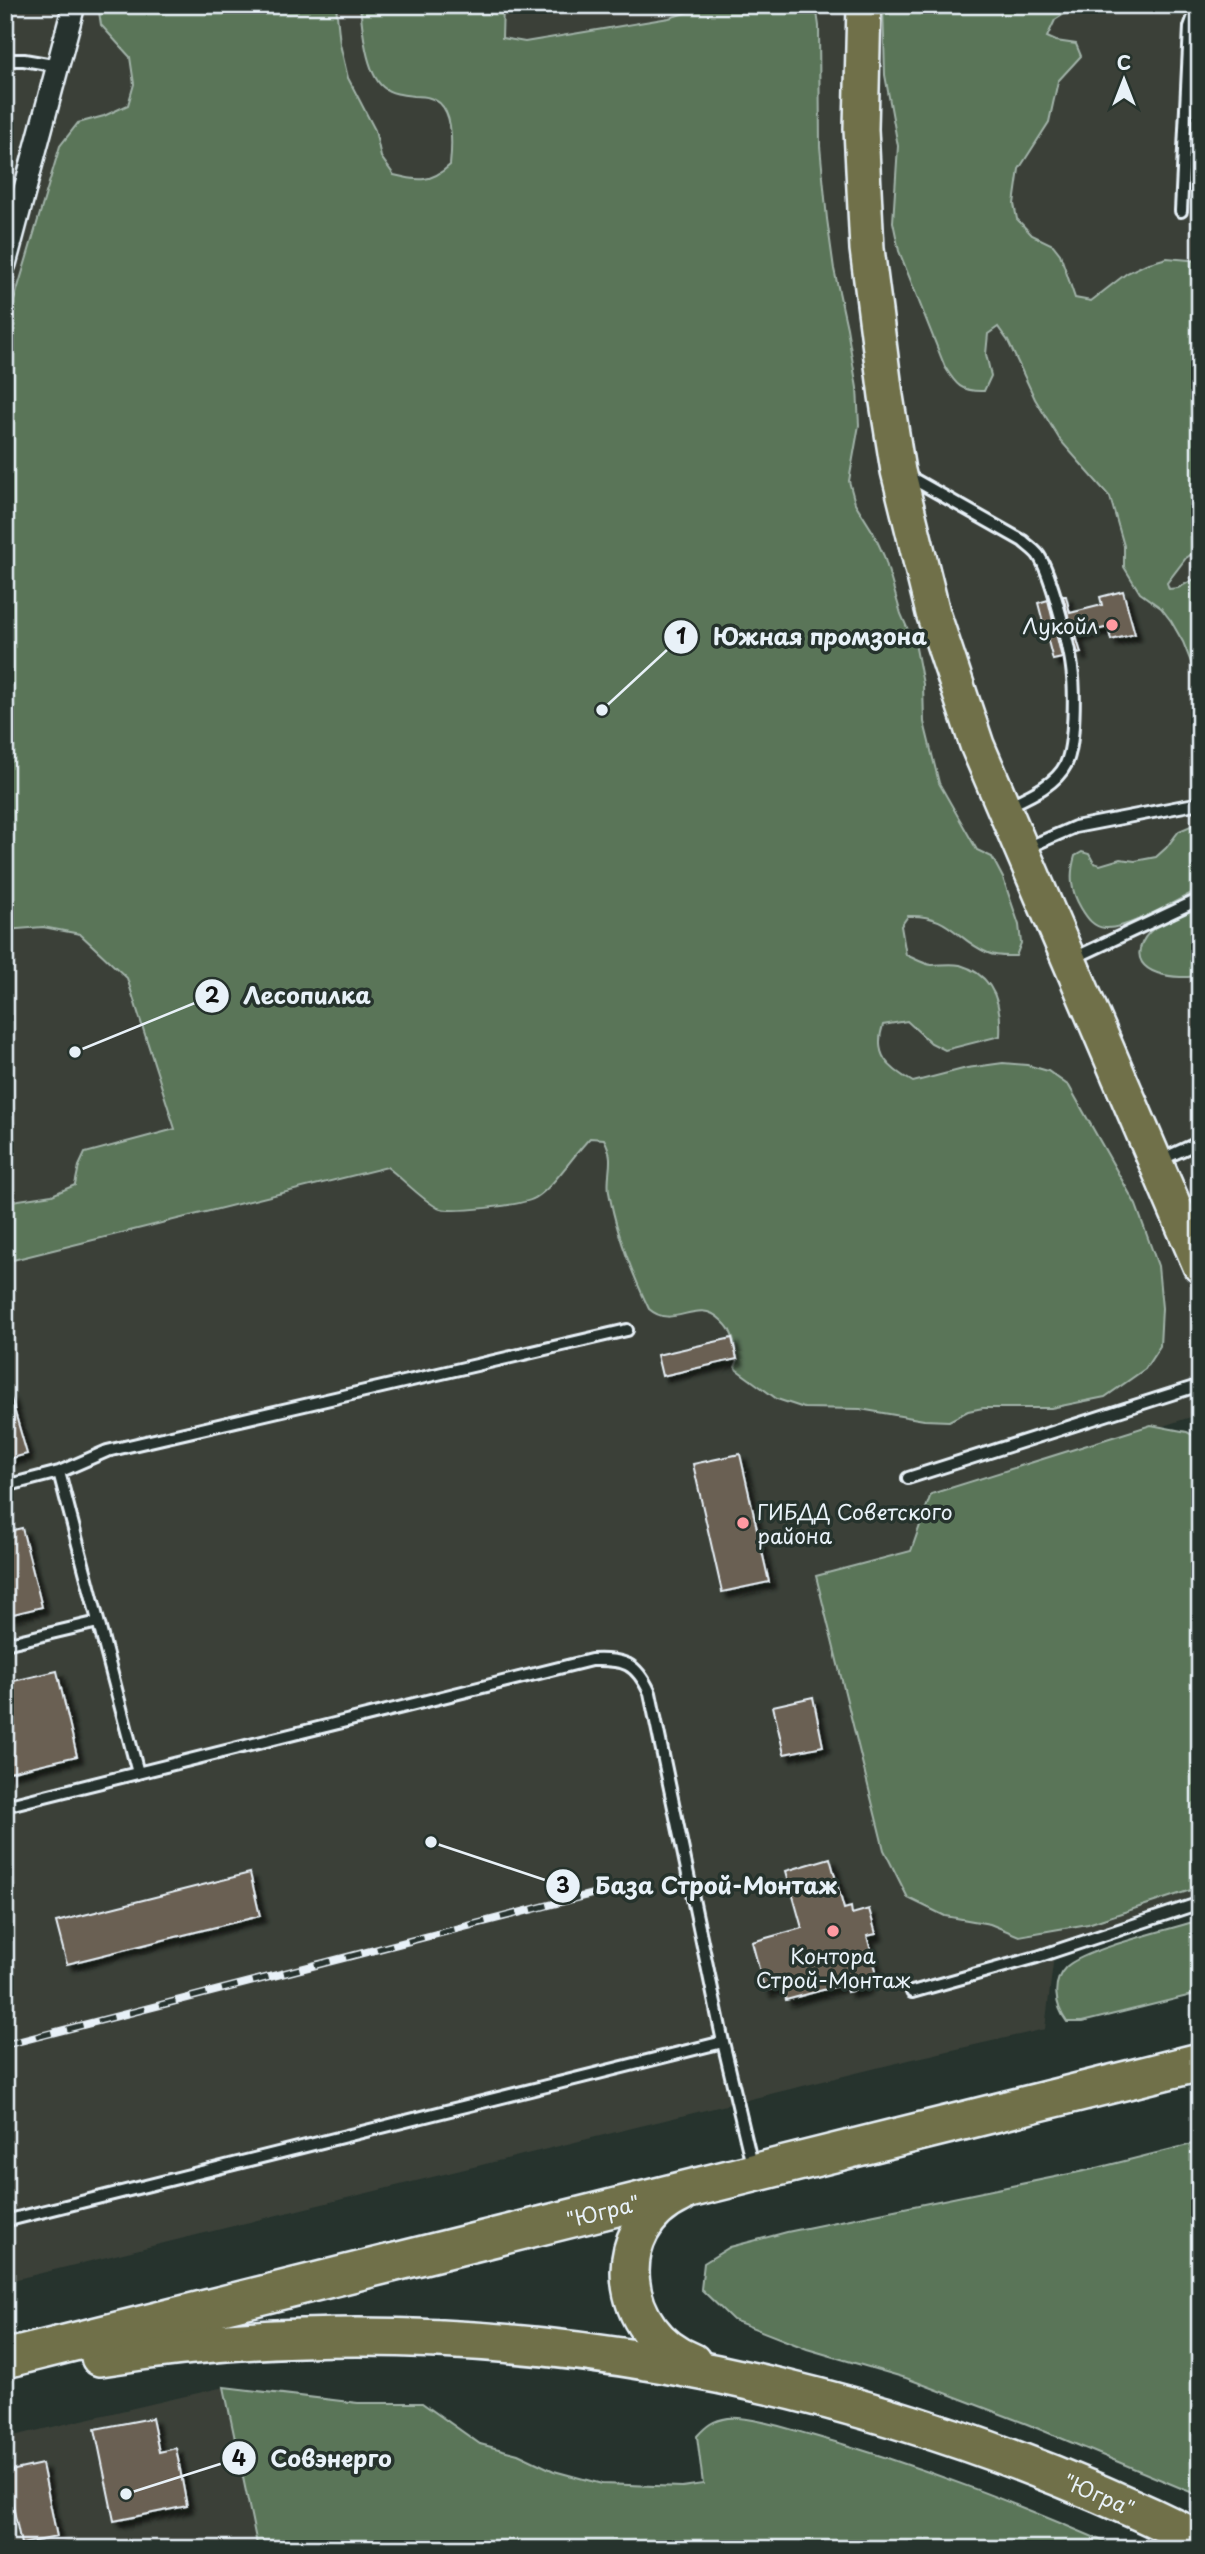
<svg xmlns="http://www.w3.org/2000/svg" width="1205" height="2554" viewBox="0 0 1205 2554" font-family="'Playpen Sans',sans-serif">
<defs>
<filter id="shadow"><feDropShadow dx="6" dy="6" stdDeviation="2" flood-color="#0009"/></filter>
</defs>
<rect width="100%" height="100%" fill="#26332d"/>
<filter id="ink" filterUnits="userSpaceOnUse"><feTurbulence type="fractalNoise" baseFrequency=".0143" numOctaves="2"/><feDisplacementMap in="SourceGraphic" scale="14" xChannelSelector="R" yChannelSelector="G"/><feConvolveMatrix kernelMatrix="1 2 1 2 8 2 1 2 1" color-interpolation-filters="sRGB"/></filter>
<g filter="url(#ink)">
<path fill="#3a4038" d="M 5,5 L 1200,5 L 1200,1414 L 1163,1426 L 1200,1513 L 1200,1894 L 1055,1947 L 1045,2029 L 909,2060 L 5,2282 Z
M 224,2387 L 258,2549 L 5,2549 L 5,2438 Z"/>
<path fill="#5a7459" stroke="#a1b2a8" stroke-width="2" d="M 98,5 L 336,5 L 340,44 L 348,78 L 375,130 L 381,157 L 394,175 C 418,181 431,183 450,165 C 452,146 455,104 430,98 C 425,96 419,96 414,96 C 404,95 391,94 383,87 C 366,73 362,26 360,5 L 503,5 L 502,38 L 525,42 L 669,18 L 704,7 L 704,5 L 816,5 L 819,26 L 820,146 L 827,219 L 834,269 L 847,328 L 857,388 L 859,425 L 849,481 L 855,503 L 873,532 L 884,556 L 901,614 L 916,648 L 923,684 L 924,722 L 939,783 L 977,850 L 992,857 L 1003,878 L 1019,925 L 1021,943 L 1016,956 C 1006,956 997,957 988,953 C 956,940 950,914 908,916 L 901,926 L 906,955 C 914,958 923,964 932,965 C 941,965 951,963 960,965 C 994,975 1002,1004 1000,1036 L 945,1050 L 931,1043 L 907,1021 L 883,1025 C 873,1055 888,1068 913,1082 L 967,1068 L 1003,1063 L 1027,1065 L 1048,1071 L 1069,1086 L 1136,1205 L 1158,1266 L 1162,1308 L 1160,1346 L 1145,1369 L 1105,1397 L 1051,1408 L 983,1408 L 968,1411 L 949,1421 L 924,1420 L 860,1409 L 804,1408 L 777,1399 L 737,1370 L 735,1367 L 738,1360 C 736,1351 735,1341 731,1333 C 729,1327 725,1324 721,1320 C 697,1296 674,1331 649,1309 C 631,1271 616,1233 609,1192 C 606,1171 616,1161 604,1139 L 590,1138 C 574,1154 552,1189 535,1198 C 523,1205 449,1214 438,1208 C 421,1199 403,1179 387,1167 L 5,1262 L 5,1202 L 52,1195 L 75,1185 L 79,1166 L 85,1153 L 175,1129 L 127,978 L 80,934 L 43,927 L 5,930 L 5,331 L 60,146 L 78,123 L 104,116 L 128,105 L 134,84 L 130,57 L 101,25 Z
M 883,5 L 1078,5 L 1055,20 L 1047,37 L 1056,41 L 1076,44 L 1081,56 L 1058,81 L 1049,122 L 1019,169 L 1014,204 L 1017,219 L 1032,235 L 1053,245 L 1060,254 L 1075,298 L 1091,301 L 1127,273 L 1146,264 L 1167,258 L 1200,261 L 1200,549 L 1186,558 L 1167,583 L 1169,589 L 1178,588 L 1200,576 L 1200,685 L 1183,642 L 1171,621 L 1161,608 L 1140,593 L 1124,567 L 1124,546 L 1110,497 L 1060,440 L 1035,399 L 1008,341 L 998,327 L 988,334 L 986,354 L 991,376 L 984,391 C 961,392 956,385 945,367 L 899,251 L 893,222 L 898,146 L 885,75 Z
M 1200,822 L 1200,889 C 1178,899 1128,930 1105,928 C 1093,927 1087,918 1081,908 C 1071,891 1069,876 1075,856 L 1082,852 L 1089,854 L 1094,863 L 1100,865 L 1120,859 L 1135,861 L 1156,857 L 1166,848 L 1179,831 Z
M 1200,903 L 1200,975 C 1180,981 1127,975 1142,943 C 1151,923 1181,912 1200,903 Z
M 1151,1425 L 1187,1432 L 1200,1439 L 1200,1887 L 1088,1924 L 1019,1936 L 990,1924 L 945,1916 L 908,1898 L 884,1850 L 816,1576 L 911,1551 L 931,1494 Z
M 1200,1920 L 1200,1993 L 1082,2022 L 1067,2022 C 1055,2006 1051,1982 1066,1967 C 1085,1949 1171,1929 1200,1920 Z
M 1200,2142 L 1200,2496 L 1027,2424 L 906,2378 L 807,2349 L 733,2320 L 701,2289 L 704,2263 L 730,2247 L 787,2232 L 1089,2170 Z
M 224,2387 L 358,2403 L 422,2403 L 480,2444 L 518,2454 L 554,2471 L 602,2484 L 682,2487 L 703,2484 L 697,2436 C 706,2426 713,2420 728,2418 C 750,2416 789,2429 811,2435 C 917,2464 1020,2505 1121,2549 L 258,2549 Z"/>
<path fill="#6a6053" stroke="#e8f1f8" stroke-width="2" filter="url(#shadow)" d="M 1123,591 L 1135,634 L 1111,640 L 1108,627 L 1076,636 L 1081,653 L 1078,654 L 1063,596 L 1066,596 L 1070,613 L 1102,605 L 1100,597 Z
M 1048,600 L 1062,658 L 1053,660 L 1038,603 Z
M 732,1338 L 737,1359 L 662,1376 L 657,1355 Z
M 10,1395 L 27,1454 L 5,1460 L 5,1396 Z
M 740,1454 L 769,1582 L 722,1592 L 693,1464 Z
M 22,1528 L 42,1607 L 5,1616 L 5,1532 Z
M 57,1671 L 77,1756 L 5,1773 L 5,1683 Z
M 813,1697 L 823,1746 L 784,1754 L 773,1706 Z
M 830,1858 L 844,1909 L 851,1907 L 852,1914 L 869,1909 L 876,1934 L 867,1936 L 876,1970 L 864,1988 L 847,1992 L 845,1984 L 786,2000 L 782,1986 L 765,1991 L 752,1942 L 802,1928 L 786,1871 Z
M 250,1873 L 260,1916 L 67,1964 L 56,1922 Z
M 152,2418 L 159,2452 L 176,2448 L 187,2506 L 114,2521 L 95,2429 Z
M 42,2464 L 57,2537 L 21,2544 L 6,2472 Z"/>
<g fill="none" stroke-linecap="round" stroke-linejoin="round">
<defs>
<path id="lane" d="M 5,60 L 24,60 L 59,66
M 1181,211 L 1190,27 L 1198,5
M 908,476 L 1023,541 C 1028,546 1035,550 1039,556 C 1051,574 1069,644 1072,668 C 1075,690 1075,744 1066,764 C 1055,786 1027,797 1006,807
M 1024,849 L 1075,827 L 1200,803
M 1072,959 L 1200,899
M 1158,1161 L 1200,1142
M 59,1472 L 138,1773
M 908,1478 L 1200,1385
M 5,1486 L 59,1472 L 107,1451 L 627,1330
M 5,1644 L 98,1622
M 5,1806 L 591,1660 C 624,1659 636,1662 650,1693 L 723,2042 L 753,2169
M 912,1992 L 1037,1957 L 1200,1903
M 5,2221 L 723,2042"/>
<path id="street" d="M 5,264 L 74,5"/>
<path id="primary" d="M 864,5 L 861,129 L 867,249 L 886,396 L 898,471 L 933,613 L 977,745 L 1200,1266"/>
<g id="highway">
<path d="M 680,2194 C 605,2229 619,2334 692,2362"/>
<path id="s1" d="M 100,2357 C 475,2298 860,2373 1200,2540"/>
<path id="s2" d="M 5,2359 L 1200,2062"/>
</g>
</defs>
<use href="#lane" stroke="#e8f1f8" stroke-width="16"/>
<use href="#street" stroke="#e8f1f8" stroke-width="26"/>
<use href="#primary" stroke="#e8f1f8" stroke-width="38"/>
<use href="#highway" stroke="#e8f1f8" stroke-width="42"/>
<use href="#lane" stroke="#26332d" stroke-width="10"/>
<use href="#street" stroke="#26332d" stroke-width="21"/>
<use href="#primary" stroke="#6f704a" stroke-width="33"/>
<use href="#highway" stroke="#6f704a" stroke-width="37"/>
<defs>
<path id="rail" d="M 5,2045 L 592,1894"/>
</defs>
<use href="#rail" stroke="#e8f1f8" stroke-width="8"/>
<use href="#rail" stroke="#26332d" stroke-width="5" stroke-dasharray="16" stroke-linecap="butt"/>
</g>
</g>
<g fill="#ff9aa2" stroke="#26332d" stroke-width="2.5">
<circle cx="1112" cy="625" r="7"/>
<circle cx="743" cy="1523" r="7"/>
<circle cx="833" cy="1931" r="7"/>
</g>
<g text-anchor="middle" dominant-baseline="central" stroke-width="7" stroke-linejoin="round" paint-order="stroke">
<g font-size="21" fill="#e8f1f8" stroke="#26332d" text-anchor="end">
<text x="1098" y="625">Лукойл</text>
<text x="757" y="1511" text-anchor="start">ГИБДД Советского<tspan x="757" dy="24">района</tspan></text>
<text x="833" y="1955" text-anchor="middle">Контора<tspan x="833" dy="24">Строй-Монтаж</tspan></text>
</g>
<g font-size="21" fill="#e8f1f8" stroke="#26332d">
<text stroke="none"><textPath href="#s2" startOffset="616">"Югра"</textPath></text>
<text stroke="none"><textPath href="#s1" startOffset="1022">"Югра"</textPath></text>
</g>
</g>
<path fill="none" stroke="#e8f1f8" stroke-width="2.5" d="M602 710L681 637M75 1052L212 996M431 1842L563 1886M126 2494L239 2458"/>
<g fill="#e8f1f8" stroke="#26332d" stroke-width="2.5">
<circle cx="602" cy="710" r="7"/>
<circle cx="75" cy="1052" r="7"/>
<circle cx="431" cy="1842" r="7"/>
<circle cx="126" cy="2494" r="7"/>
<circle cx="681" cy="637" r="18"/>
<circle cx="212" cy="996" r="18"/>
<circle cx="563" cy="1886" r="18"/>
<circle cx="239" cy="2458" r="18"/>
</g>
<g font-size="21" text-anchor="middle" font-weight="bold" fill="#111">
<text x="681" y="644">1</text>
<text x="212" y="1003">2</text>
<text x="563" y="1893">3</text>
<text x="239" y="2466">4</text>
</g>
<g font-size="23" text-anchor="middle" font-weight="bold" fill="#e8f1f8" stroke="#26332d" stroke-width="7" stroke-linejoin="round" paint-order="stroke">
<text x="820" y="645">Южная промзона</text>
<text x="307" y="1004">Лесопилка</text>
<text x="716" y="1894">База Строй-Монтаж</text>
<text x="331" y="2467">Совэнерго</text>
</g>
<rect width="1205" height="2554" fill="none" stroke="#26332d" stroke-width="28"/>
<rect x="14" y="14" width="1177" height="2526" fill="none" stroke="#e8f1f8" stroke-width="2.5" filter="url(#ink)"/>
<g transform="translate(1124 80)" stroke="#26332d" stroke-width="5" paint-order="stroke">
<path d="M0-5L12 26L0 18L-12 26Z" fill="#e8f1f8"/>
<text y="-10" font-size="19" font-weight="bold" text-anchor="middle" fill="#e8f1f8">С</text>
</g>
</svg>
